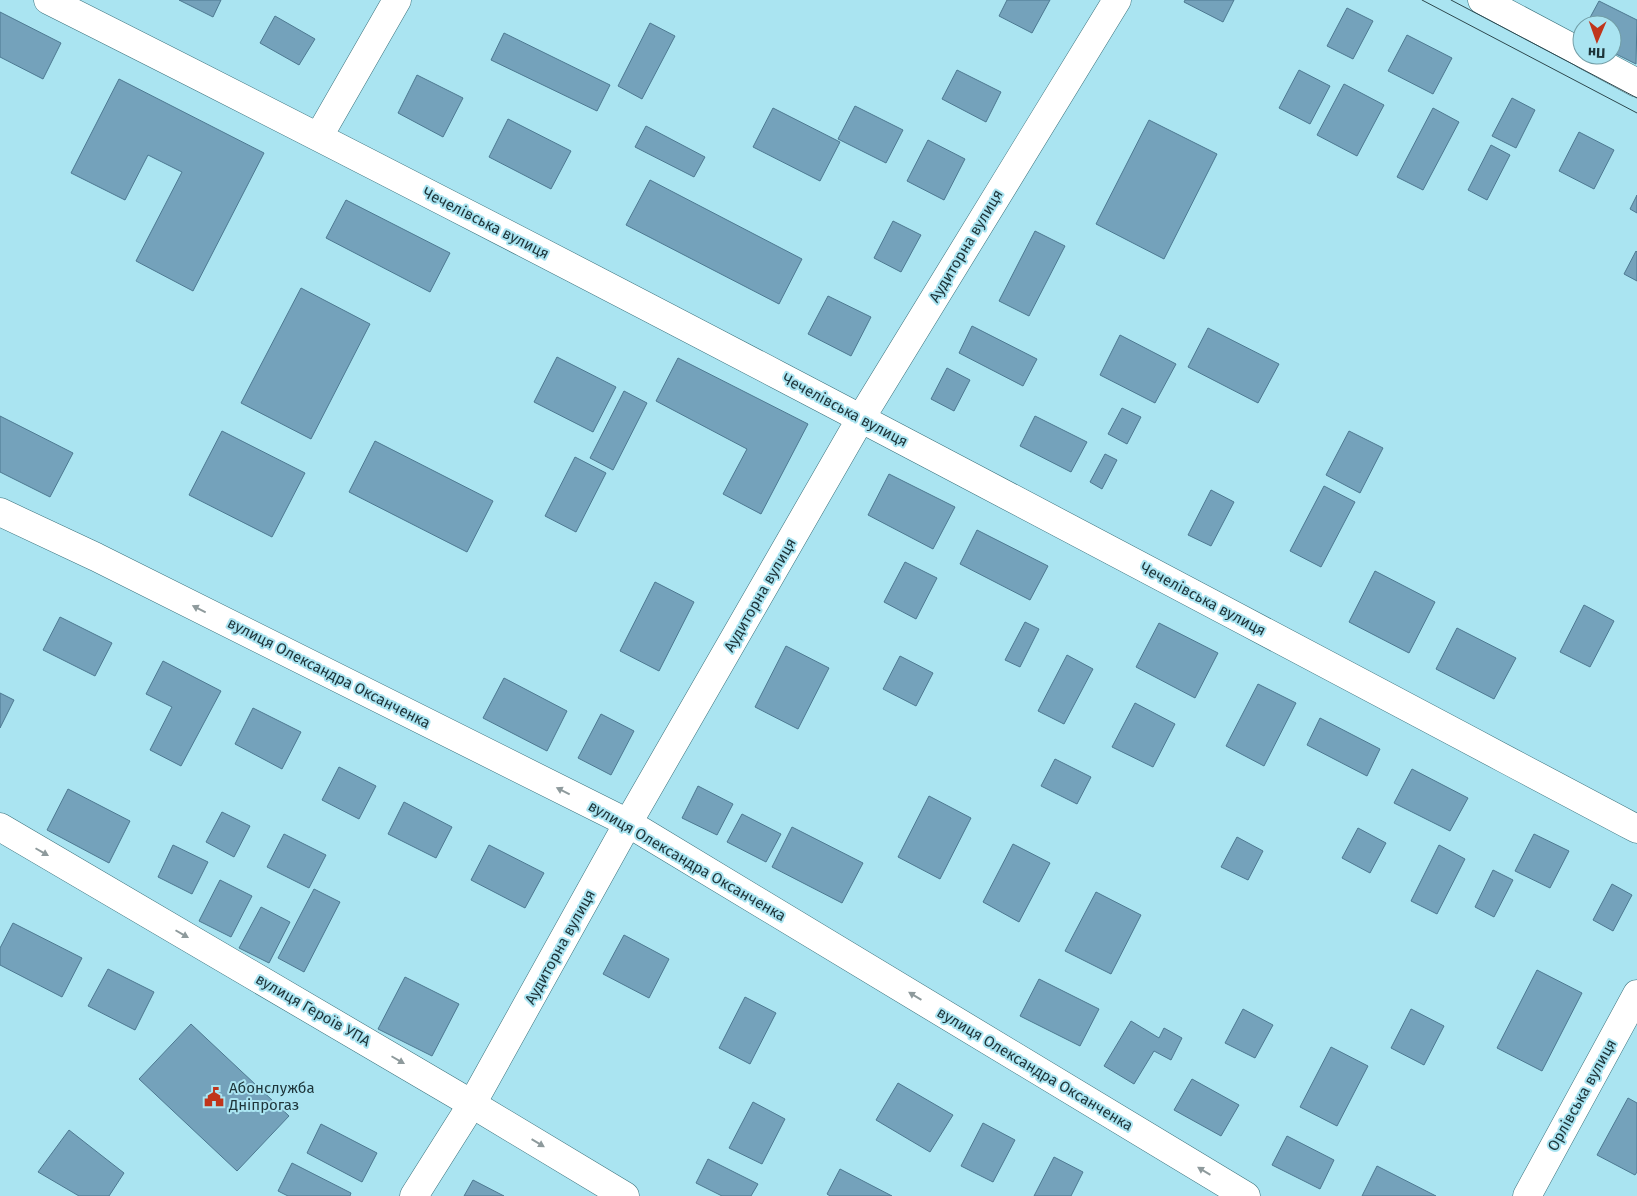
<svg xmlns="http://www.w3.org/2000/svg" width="1637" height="1196" viewBox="0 0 1637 1196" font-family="'Fira Sans',sans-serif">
<rect width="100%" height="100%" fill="#aae4f1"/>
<path fill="#74a2bb" stroke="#4d7991" d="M 179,0 L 221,0 L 213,17 Z
M 1007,0 L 1050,0 L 1032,33 L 999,16 Z
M 1185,0 L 1234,0 L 1223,22 L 1184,2 Z
M 1599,1 L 1637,20 L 1636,64 L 1612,52 L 1612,25 L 1586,25 Z
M 1347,8 L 1373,21 L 1353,59 L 1327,46 Z
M 0,12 L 61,43 L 43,79 L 0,57 Z
M 275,16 L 315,39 L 299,65 L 260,43 Z
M 650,23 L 675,36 L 642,99 L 618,86 Z
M 504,33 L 610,85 L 597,111 L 491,60 Z
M 1407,35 L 1452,58 L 1433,94 L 1388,71 Z
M 957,70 L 1001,92 L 986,122 L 942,99 Z
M 1299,70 L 1330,86 L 1310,124 L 1279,108 Z
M 417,75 L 463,98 L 443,137 L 398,113 Z
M 119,79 L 264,153 L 193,291 L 136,261 L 182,172 L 148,155 L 125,200 L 71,173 Z
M 1344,84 L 1384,105 L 1357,156 L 1317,135 Z
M 1512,98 L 1535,110 L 1516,148 L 1492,136 Z
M 855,106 L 903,130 L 886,163 L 838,139 Z
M 773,108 L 840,142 L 820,181 L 753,147 Z
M 1433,108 L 1459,122 L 1423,190 L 1397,177 Z
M 508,119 L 571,151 L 551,189 L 489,157 Z
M 1149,120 L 1217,154 L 1164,259 L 1096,224 Z
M 646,126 L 705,157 L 694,177 L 635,147 Z
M 1579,132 L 1614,150 L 1594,189 L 1559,171 Z
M 928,140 L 965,159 L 944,200 L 907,181 Z
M 1491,145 L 1510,155 L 1487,200 L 1468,190 Z
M 650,180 L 802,259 L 779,304 L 626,225 Z
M 1637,195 L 1637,213 L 1630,209 Z
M 346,200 L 450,253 L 430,292 L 326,238 Z
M 893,221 L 921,235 L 901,272 L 874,258 Z
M 1035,231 L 1065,246 L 1029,316 L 999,301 Z
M 1636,251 L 1637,252 L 1637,281 L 1624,274 Z
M 301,288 L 370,324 L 311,439 L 241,403 Z
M 828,296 L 871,317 L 851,356 L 808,334 Z
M 972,326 L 1037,359 L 1023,386 L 959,353 Z
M 1208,328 L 1279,364 L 1258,403 L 1188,367 Z
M 1120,335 L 1176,364 L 1155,403 L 1100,375 Z
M 557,357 L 616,387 L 593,432 L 534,402 Z
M 678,358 L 808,424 L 761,514 L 723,494 L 747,449 L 656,401 Z
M 947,368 L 970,380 L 954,411 L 931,399 Z
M 624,391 L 647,403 L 613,470 L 590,458 Z
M 1122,408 L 1141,417 L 1127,444 L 1108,434 Z
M 0,416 L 73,453 L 50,497 L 0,472 Z
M 1035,416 L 1087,442 L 1071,472 L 1020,446 Z
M 222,431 L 305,473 L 272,537 L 189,495 Z
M 1349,431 L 1383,448 L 1360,493 L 1326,475 Z
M 375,441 L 493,501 L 467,552 L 349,492 Z
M 1105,454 L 1117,460 L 1102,489 L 1090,482 Z
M 575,457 L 606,473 L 576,532 L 545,516 Z
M 889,474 L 955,507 L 933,549 L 868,515 Z
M 1324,486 L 1355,502 L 1321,567 L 1290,551 Z
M 1211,490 L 1234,502 L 1211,546 L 1188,535 Z
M 977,530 L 1048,566 L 1030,600 L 960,564 Z
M 905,562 L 937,578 L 916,619 L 884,602 Z
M 1375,571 L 1435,602 L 1409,653 L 1349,622 Z
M 655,582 L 694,602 L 659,671 L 620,651 Z
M 1584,605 L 1614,621 L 1590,667 L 1560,652 Z
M 60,617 L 112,643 L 95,676 L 43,650 Z
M 1025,622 L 1039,629 L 1020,667 L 1005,660 Z
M 1159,623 L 1218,653 L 1195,698 L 1136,667 Z
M 1457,628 L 1516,658 L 1494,699 L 1436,669 Z
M 786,646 L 829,668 L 798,729 L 755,707 Z
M 1067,655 L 1093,669 L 1064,724 L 1038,711 Z
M 900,656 L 933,673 L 916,706 L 883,689 Z
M 163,661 L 221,691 L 181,766 L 150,750 L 172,707 L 146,694 Z
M 504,678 L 567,711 L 547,751 L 483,718 Z
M 1258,684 L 1296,703 L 1264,766 L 1226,746 Z
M 0,693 L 14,700 L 0,728 Z
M 1135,703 L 1175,724 L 1153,767 L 1112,747 Z
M 253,708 L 301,732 L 282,769 L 235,744 Z
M 601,714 L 634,731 L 611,775 L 578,758 Z
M 1320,718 L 1380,749 L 1367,776 L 1307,745 Z
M 1055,759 L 1091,777 L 1077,804 L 1041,786 Z
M 339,767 L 376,786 L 359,819 L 322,800 Z
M 1412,769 L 1468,798 L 1450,831 L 1394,803 Z
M 698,786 L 733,804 L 717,835 L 682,818 Z
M 68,789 L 130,821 L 109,863 L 47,830 Z
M 929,796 L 971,818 L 940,879 L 898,857 Z
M 404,802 L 452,827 L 436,858 L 388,834 Z
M 222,812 L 250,826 L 234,857 L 206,842 Z
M 742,814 L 781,834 L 766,862 L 727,842 Z
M 792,827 L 863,863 L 842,903 L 772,867 Z
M 1358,828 L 1386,843 L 1370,873 L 1342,858 Z
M 284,834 L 326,855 L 309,888 L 267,867 Z
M 1534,834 L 1569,851 L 1550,888 L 1515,871 Z
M 1237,837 L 1263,851 L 1248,880 L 1221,867 Z
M 1013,844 L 1050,863 L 1019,922 L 983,902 Z
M 173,845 L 208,862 L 192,894 L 158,877 Z
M 489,845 L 544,873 L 525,908 L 471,880 Z
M 1439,845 L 1465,859 L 1437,914 L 1411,901 Z
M 1493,870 L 1513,880 L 1494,917 L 1475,907 Z
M 220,880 L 252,896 L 231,937 L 199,921 Z
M 1612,884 L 1632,895 L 1613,931 L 1593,920 Z
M 314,889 L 340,902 L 304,972 L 278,958 Z
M 1096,892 L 1141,915 L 1111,974 L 1065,951 Z
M 261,907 L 290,922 L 269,963 L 239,948 Z
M 13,923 L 82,958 L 62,997 L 0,965 L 0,948 Z
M 624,935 L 669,959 L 649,998 L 603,974 Z
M 108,969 L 154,992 L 135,1030 L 88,1006 Z
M 1537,970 L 1582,993 L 1542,1071 L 1497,1048 Z
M 405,977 L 459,1004 L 432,1056 L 378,1029 Z
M 1039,979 L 1099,1009 L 1080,1046 L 1020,1016 Z
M 745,997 L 776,1013 L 750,1064 L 719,1048 Z
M 1243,1009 L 1273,1025 L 1255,1058 L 1225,1043 Z
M 1411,1009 L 1444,1026 L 1424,1065 L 1391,1048 Z
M 1131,1021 L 1159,1038 L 1164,1028 L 1182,1038 L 1171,1060 L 1154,1051 L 1134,1084 L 1104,1066 Z
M 191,1024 L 289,1116 L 237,1171 L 139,1079 Z
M 1331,1047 L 1368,1066 L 1337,1126 L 1300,1107 Z
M 1192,1079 L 1239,1105 L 1221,1136 L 1174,1110 Z
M 898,1083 L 953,1115 L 930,1152 L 876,1120 Z
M 1628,1098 L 1637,1103 L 1637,1172 L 1635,1175 L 1597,1155 Z
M 753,1102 L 785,1119 L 762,1164 L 729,1148 Z
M 983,1123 L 1015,1140 L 993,1182 L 961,1166 Z
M 321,1124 L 377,1153 L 362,1182 L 307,1153 Z
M 69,1130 L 124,1173 L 109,1196 L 79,1196 L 38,1172 Z
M 1287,1136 L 1334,1160 L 1320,1189 L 1272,1165 Z
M 1054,1157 L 1083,1172 L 1071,1196 L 1034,1196 Z
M 708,1159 L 758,1184 L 751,1196 L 722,1196 L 696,1183 Z
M 292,1163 L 351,1193 L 350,1196 L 288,1196 L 278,1191 Z
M 1377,1166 L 1436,1196 L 1362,1196 Z
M 840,1169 L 892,1196 L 830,1196 L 827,1194 Z
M 473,1180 L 504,1196 L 464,1196 Z"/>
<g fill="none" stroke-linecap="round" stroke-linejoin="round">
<defs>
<path id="street" d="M 48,0 C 582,268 1109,549 1637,829
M 1482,0 L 1582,53
M 1585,55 L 1637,83
M 319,136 L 397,0
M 414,1196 L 472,1104 L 628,823 L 861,418 L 1117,0"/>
<path id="secondary" d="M 0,512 L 96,557 L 628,823 L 1246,1196
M 0,827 L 472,1104 L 625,1196
M 1527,1196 L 1637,994"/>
</defs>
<use href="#street" stroke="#38707b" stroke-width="29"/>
<use href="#secondary" stroke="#38707b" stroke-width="29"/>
<use href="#street" stroke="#fff" stroke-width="28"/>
<use href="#secondary" stroke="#fff" stroke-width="28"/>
<path stroke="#2d484e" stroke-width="1" d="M 1422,0 L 1637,113
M 1451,0 L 1637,98"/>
</g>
<defs><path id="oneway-solid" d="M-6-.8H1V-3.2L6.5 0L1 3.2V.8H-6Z" transform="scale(1.25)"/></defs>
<g fill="#8e9a9c">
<use href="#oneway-solid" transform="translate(199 609) rotate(-153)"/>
<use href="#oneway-solid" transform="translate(563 791) rotate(-153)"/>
<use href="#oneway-solid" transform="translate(42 852) rotate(30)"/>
<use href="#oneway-solid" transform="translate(182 934) rotate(30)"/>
<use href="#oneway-solid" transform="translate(915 996) rotate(-149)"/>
<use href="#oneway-solid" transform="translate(398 1060) rotate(30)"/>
<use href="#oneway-solid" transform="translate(538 1143) rotate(31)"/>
<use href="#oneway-solid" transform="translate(1204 1171) rotate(-149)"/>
</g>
<defs>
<symbol id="civic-bare" viewBox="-9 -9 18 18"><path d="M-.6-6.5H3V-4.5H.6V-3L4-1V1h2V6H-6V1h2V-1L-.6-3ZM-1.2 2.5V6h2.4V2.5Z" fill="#c0351b" stroke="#aae4f1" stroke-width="2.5" paint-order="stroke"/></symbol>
</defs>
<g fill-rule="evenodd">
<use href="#civic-bare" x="200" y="1083" width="28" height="28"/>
</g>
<g text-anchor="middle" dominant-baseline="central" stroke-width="4" stroke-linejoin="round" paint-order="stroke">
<g font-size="15" fill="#1d3439" stroke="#aae4f1">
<text transform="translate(486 223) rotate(27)">Чечелівська вулиця</text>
<text transform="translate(966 246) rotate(-59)">Аудиторна вулиця</text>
<text transform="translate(845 410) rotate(28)">Чечелівська вулиця</text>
<text transform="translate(760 595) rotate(-60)">Аудиторна вулиця</text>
<text transform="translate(1203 599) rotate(28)">Чечелівська вулиця</text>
<text transform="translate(329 673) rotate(27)">вулиця Олександра Оксанченка</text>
<text transform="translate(687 861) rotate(30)">вулиця Олександра Оксанченка</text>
<text transform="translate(560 947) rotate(-61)">Аудиторна вулиця</text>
<text transform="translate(313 1010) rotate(30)">вулиця Героїв УПА</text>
<text transform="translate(1035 1069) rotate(31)">вулиця Олександра Оксанченка</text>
<text transform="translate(1582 1095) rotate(-61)">Орлівська вулиця</text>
</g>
<g font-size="15" fill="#1d3439" stroke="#aae4f1" text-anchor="start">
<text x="229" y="1088">Абонслужба<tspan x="229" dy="17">Дніпрогаз</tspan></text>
</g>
</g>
<g transform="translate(1597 40) rotate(182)"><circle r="24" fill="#aae4f1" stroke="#729ea7"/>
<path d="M0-4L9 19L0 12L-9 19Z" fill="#c0351b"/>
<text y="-8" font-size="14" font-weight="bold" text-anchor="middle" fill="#1d3439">Пн</text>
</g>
</svg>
